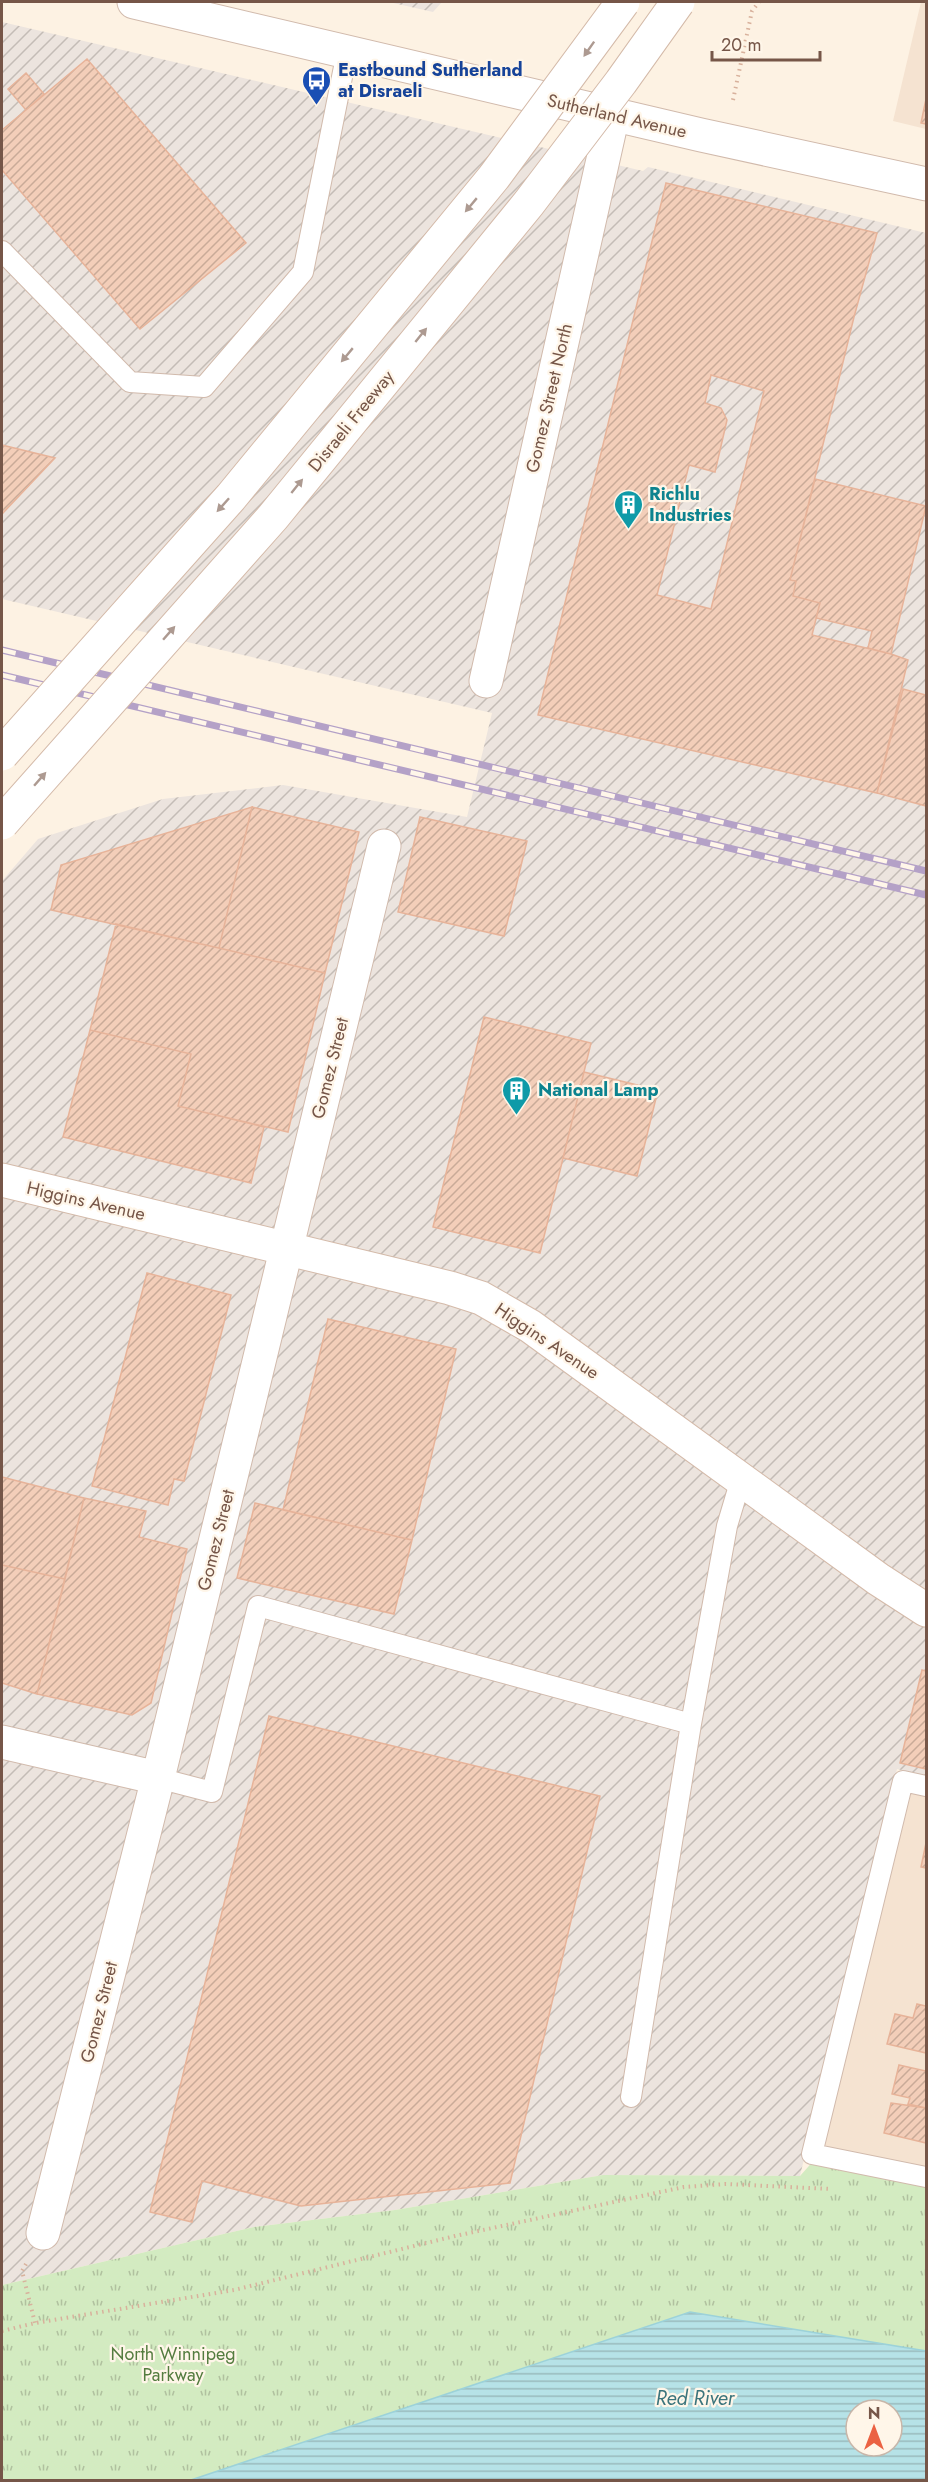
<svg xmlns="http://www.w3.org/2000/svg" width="928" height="2482" viewBox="0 0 928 2482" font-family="Jost,sans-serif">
<defs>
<pattern id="industrial-furrows" width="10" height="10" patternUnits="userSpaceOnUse" patternTransform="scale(1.5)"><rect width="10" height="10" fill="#ece4de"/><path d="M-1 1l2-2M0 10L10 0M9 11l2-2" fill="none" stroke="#c4bcb6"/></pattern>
<pattern id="park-tufts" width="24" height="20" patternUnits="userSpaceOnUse" patternTransform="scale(1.5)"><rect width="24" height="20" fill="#d3ebc1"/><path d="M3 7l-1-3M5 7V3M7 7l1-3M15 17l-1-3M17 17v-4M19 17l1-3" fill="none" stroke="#b0c19f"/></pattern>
<pattern id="water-rules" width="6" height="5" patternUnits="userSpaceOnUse" patternTransform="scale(1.5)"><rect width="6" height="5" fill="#b6e2e7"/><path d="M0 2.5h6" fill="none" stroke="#99babd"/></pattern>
<pattern id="building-hatch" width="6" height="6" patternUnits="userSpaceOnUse" patternTransform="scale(1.5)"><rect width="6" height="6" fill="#f3ceb9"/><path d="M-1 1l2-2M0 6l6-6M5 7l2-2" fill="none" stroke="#c9aa98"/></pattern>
</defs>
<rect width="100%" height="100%" fill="#fdf2e3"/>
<path fill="#f5e3d1" d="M 921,2 L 926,2 L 926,129 L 893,121 Z
M 911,1793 L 926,1796 L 926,2170 L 823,2150 Z"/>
<path fill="url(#industrial-furrows)" d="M 389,2 L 442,2 L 433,12 Z
M 2,22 L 643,171 L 648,167 L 926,233 L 926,1776 L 897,1769 L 800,2176 L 603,2175 L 395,2210 L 254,2227 L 2,2285 L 2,881 L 38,839 L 163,799 L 283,785 L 467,817 L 492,713 L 2,599 Z"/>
<path fill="url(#park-tufts)" d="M 823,2150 L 926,2170 L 926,2351 L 690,2312 L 191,2480 L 2,2480 L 2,2285 L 254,2227 L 395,2210 L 603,2175 L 800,2176 Z"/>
<path fill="url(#water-rules)" stroke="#9cd2d9" stroke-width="1.5" fill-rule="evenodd" d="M 690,2312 L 926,2351 L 926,2480 L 191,2480 ZM 856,2410 L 892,2410 L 892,2446 L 856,2446 Z"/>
<path fill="url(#building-hatch)" stroke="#e7b399" stroke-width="1.5" fill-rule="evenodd" d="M 87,59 L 246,243 L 140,329 L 2,170 L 2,130 Z
M 26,73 L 44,94 L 26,110 L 8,89 Z
M 926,99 L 926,124 L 921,123 Z
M 666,183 L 877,233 L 854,317 L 790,580 L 796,581 L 793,596 L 820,603 L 812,635 L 891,654 L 908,660 L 877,793 L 538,715 ZM 711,375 L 764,391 L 711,609 L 657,595 L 689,465 L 715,472 L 727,420 L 721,408 L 705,403 Z
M 2,445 L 55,458 L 2,514 Z
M 815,479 L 926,506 L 891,654 L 868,648 L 872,631 L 816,618 L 820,603 L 793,596 L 796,581 L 790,580 Z
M 903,689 L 926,695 L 926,806 L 877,793 Z
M 252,807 L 219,948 L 51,910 L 61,865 Z
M 252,807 L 359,832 L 325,973 L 219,948 Z
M 420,817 L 527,841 L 504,936 L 398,912 Z
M 116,924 L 325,973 L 288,1132 L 178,1106 L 191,1054 L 90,1030 Z
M 484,1017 L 591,1043 L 540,1253 L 433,1227 Z
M 90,1030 L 191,1054 L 178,1106 L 264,1127 L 251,1183 L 63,1137 Z
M 584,1072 L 658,1090 L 637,1176 L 563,1158 Z
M 147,1273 L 231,1295 L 184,1481 L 174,1479 L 168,1505 L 92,1486 Z
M 328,1319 L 456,1349 L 412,1540 L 283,1510 Z
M 2,1477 L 84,1498 L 65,1579 L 2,1565 Z
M 84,1498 L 146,1511 L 139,1537 L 187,1549 L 151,1703 L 132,1715 L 37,1694 Z
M 255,1503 L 412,1540 L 394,1614 L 237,1578 Z
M 2,1565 L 65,1579 L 37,1694 L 2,1683 Z
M 922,1670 L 926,1671 L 926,1769 L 900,1763 Z
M 269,1716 L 600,1796 L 510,2183 L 301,2206 L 202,2181 L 192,2222 L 150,2212 Z
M 926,1843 L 926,1868 L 921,1867 Z
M 917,2004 L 926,2006 L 926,2053 L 887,2044 L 895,2014 L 913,2018 Z
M 899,2065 L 926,2071 L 926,2108 L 908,2104 L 910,2098 L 892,2094 Z
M 891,2103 L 926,2108 L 926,2143 L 884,2133 Z"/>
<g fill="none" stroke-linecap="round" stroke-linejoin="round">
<defs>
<path id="service" d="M 2,251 L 130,382 L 204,387 L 303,272 L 347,52
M 158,1778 L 212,1792 L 258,1606 L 691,1724
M 926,1786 L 903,1781 L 812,2154 L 926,2177
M 631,2097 L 691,1724 L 727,1526 L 741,1479"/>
<path id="minor" d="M 486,681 L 613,115
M 2,1742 L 158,1778
M 43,2233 L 158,1778 L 384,846"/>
<path id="tertiary" d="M 134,2 L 701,135 L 926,184"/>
<path id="secondary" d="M 2,1180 L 450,1288 L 481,1298 L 530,1326 L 878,1579 L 926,1610"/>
</defs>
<use href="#service" stroke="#d1baac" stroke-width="22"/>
<use href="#minor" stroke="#d1baac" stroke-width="35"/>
<use href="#tertiary" stroke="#d1baac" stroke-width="35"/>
<use href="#secondary" stroke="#d4baa9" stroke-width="35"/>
<path stroke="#d8b19c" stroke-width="4" stroke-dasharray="1.5 4.5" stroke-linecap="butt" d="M 733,100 L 752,11 L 759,2
M 26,2264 L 22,2271 L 35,2323
M 2,2331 L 35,2323 L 234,2290 L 455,2236 L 684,2187 L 726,2184 L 831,2189"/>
<use href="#service" stroke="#fff" stroke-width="20"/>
<use href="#minor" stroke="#fff" stroke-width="33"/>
<use href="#tertiary" stroke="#fff" stroke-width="33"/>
<use href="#secondary" stroke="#fff" stroke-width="33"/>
<defs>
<path id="rail" d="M 2,650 L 926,871
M 2,675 L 926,895"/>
</defs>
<use href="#rail" stroke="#b4a1c7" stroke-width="7"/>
<use href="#rail" stroke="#fff6e9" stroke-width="4.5" stroke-dasharray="14" stroke-linecap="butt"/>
<defs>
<path id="secondary-bridge" d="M 2,754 L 231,497 L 494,177 L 623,2
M 2,823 L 273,517 L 529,203 L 621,82 L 678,2"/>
</defs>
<use href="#secondary-bridge" stroke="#d4baa9" stroke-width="35" stroke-linecap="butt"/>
<use href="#secondary-bridge" stroke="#fff" stroke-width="33"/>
</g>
<defs><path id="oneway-solid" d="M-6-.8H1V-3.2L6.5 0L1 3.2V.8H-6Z" transform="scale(1.5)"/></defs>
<g fill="#ad9a91">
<use href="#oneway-solid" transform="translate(589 49) rotate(125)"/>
<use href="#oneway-solid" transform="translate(471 205) rotate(130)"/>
<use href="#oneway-solid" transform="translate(421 335) rotate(-51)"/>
<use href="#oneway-solid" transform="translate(347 355) rotate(130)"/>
<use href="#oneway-solid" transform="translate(297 486) rotate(-51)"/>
<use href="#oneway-solid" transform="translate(223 505) rotate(132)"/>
<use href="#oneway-solid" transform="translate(169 633) rotate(-49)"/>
<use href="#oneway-solid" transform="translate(40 779) rotate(-49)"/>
</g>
<defs>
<symbol id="bus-pin" viewBox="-11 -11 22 30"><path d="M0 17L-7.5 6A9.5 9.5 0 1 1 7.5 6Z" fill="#1a4fb4" stroke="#fff6e9"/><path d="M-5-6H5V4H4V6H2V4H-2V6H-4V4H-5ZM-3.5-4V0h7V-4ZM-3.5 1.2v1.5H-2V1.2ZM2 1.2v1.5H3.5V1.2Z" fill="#fff"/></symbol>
<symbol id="building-pin" viewBox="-11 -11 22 30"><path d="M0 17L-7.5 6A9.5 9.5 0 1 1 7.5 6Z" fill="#0f9aa8" stroke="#fff6e9"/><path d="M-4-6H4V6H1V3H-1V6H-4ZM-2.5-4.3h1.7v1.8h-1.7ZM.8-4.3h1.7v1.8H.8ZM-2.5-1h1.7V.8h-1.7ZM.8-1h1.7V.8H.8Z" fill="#fff"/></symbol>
</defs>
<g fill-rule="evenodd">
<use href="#bus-pin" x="300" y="64" width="33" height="45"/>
<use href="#building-pin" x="612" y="488" width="33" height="45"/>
<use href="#building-pin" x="500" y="1074" width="33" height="45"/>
</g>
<g text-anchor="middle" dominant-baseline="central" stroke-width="4.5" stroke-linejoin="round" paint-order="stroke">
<g font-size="18" font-weight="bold" fill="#164399" stroke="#fff6e9" text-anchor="start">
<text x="338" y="70">Eastbound Sutherland<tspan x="338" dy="21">at Disraeli</tspan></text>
</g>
<g font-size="18" fill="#765648" stroke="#fff6e9">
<text transform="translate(617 116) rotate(13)">Sutherland Avenue</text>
<text transform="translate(549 398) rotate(-77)">Gomez Street North</text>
<text transform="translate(351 421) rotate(-51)">Disraeli Freeway</text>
<text transform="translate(330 1068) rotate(-76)">Gomez Street</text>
<text transform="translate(86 1201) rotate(13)">Higgins Avenue</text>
<text transform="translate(547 1341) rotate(34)">Higgins Avenue</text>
<text transform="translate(216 1540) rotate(-76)">Gomez Street</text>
<text transform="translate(99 2012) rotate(-76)">Gomez Street</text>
</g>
<g font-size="18" font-weight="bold" fill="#0d838f" stroke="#fff6e9" text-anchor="start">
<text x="649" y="494">Richlu<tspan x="649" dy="21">Industries</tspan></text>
<text x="538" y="1090">National Lamp</text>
</g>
<g font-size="18" fill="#547c3f" stroke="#fff6e9">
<text x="173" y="2354">North Winnipeg<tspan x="173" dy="21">Parkway</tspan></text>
</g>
<g font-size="20" font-style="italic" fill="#3b747c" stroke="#fff6e9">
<text x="695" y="2398">Red River</text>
</g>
</g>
<rect width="928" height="2482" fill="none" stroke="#765648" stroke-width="6"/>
<g transform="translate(874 2428)"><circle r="28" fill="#fff6e9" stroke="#c8b6a9" stroke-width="1.5"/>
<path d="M0-4.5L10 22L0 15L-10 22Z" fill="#eb6243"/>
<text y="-9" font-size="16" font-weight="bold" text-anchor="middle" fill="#765648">N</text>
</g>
<path d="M712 51v9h108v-9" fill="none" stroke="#765648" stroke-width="3"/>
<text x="721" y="51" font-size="18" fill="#765648" stroke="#fff6e9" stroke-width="4.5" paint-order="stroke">20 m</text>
</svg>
